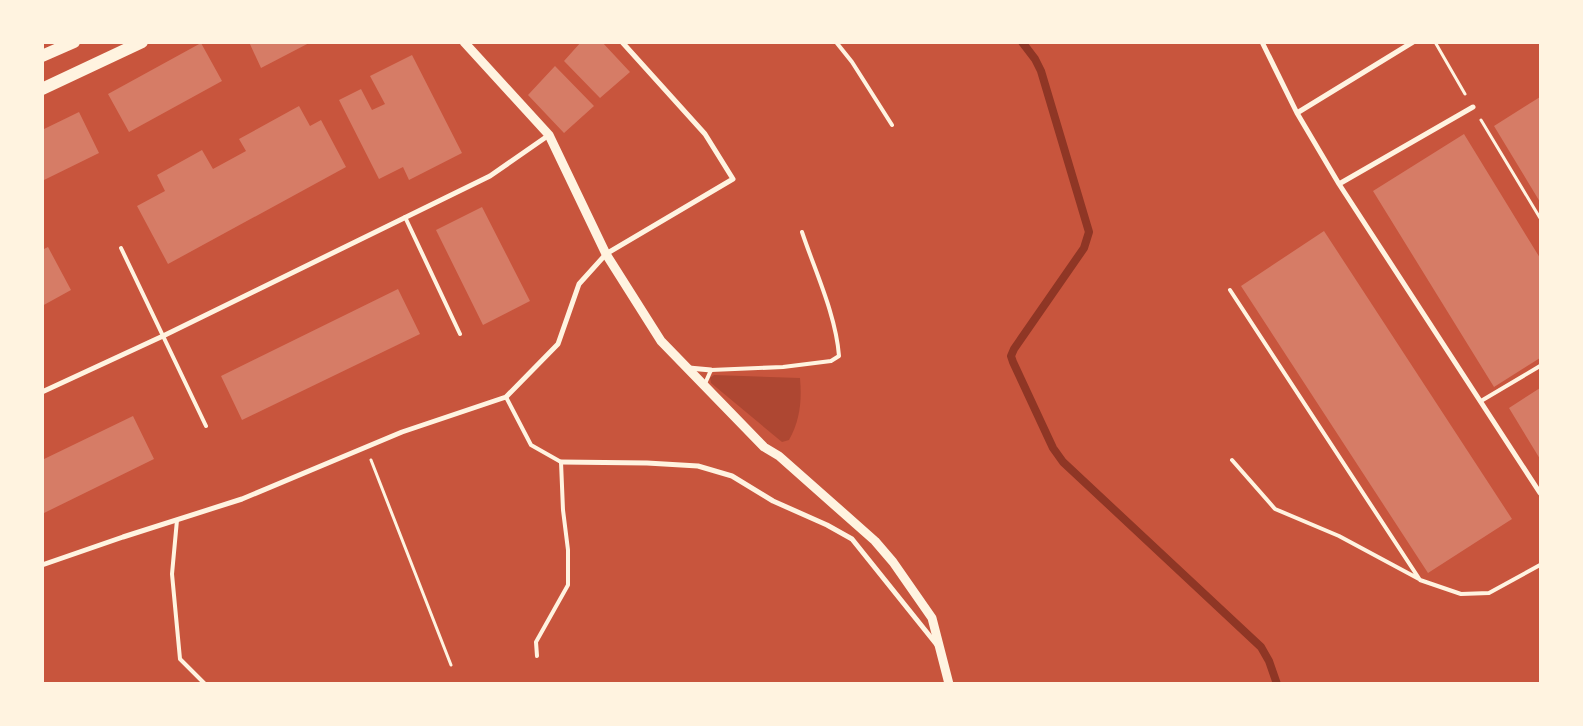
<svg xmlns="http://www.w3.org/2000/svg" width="1583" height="726" viewBox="0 0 1583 726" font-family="Lora,serif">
<rect width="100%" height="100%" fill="#c8553d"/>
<path fill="#ae4732" d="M 714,375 L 800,378 C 802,401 800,420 789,440 L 782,442 L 711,383 L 710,378 Z"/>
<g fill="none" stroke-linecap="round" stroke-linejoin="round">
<path stroke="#8f3625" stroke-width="8" d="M 1022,42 L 1035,59 L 1041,71 L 1089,232 L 1084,248 L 1014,349 L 1011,356 L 1013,362 L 1053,448 L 1063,462 L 1261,647 L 1269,661 L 1277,684"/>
</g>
<path fill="#d67c66" d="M 249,42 L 311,42 L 261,68 Z
M 581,42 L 602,42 L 630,72 L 600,98 L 564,61 Z
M 201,43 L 222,81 L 129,132 L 108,94 Z
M 412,55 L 462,153 L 409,180 L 403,167 L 379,179 L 339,100 L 361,89 L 372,110 L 385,104 L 370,76 Z
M 555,66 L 594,106 L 564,133 L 528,95 Z
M 1540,97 L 1540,202 L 1494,126 Z
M 299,106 L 310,126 L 321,120 L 346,167 L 168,264 L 137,206 L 165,191 L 157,175 L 202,150 L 213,169 L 246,151 L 239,139 Z
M 79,112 L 99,153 L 42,181 L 42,130 Z
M 1464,134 L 1540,258 L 1540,358 L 1494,387 L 1373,191 Z
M 482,207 L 530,301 L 483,325 L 436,230 Z
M 1324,231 L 1512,519 L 1428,573 L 1241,286 Z
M 48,247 L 71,290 L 42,306 L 42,250 Z
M 398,289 L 420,334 L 242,420 L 221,376 Z
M 1540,388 L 1540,459 L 1509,408 Z
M 133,416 L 154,459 L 42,514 L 42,460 Z"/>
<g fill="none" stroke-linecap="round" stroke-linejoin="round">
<path stroke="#fff3e0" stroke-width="3" d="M 1435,42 L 1465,94
M 1481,120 L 1540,218
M 371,460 L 451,665"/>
<path stroke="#fff3e0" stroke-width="4" d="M 836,42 L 852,62 L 892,125
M 405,217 L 460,334
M 121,248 L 206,426
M 1230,290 L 1420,580 L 1461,594 L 1489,593 L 1540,565
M 704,386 L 711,370 L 783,367 L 831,361 L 839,356 C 836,315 815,271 802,232
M 506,397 L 531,445 L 561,462 L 563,510 L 568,550 L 568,585 L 536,642 L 537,656
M 1481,401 L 1540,366
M 1232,460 L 1275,509 L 1339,536 L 1419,579
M 177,520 L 172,574 L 180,659 L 205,684"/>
<path stroke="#fff3e0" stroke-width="5" d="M 1262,42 L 1297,113 L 1339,184 L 1540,493
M 1297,113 L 1413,42
M 1339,184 L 1473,107
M 689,368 L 711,370
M 42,392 L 163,336 L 490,176 L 549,135
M 561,462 L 647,463 L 698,466 L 732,476 L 773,501 L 827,525 L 852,539 L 937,645
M 42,565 L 123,537 L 242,499 L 402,432 L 506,397 L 558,344 L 579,284 L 606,254 L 733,179 L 705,134 L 622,42"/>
<path stroke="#fff3e0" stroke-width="9" d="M 464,42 L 549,135 L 606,254 L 661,341 L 764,447 L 779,456 L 875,541 L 893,562 L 932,618 L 949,684"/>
<path stroke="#fff3e0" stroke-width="12" d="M 42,56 L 74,42
M 42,89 L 142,42"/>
</g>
<rect width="1583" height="726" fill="none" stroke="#fff3e0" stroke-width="88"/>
</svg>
